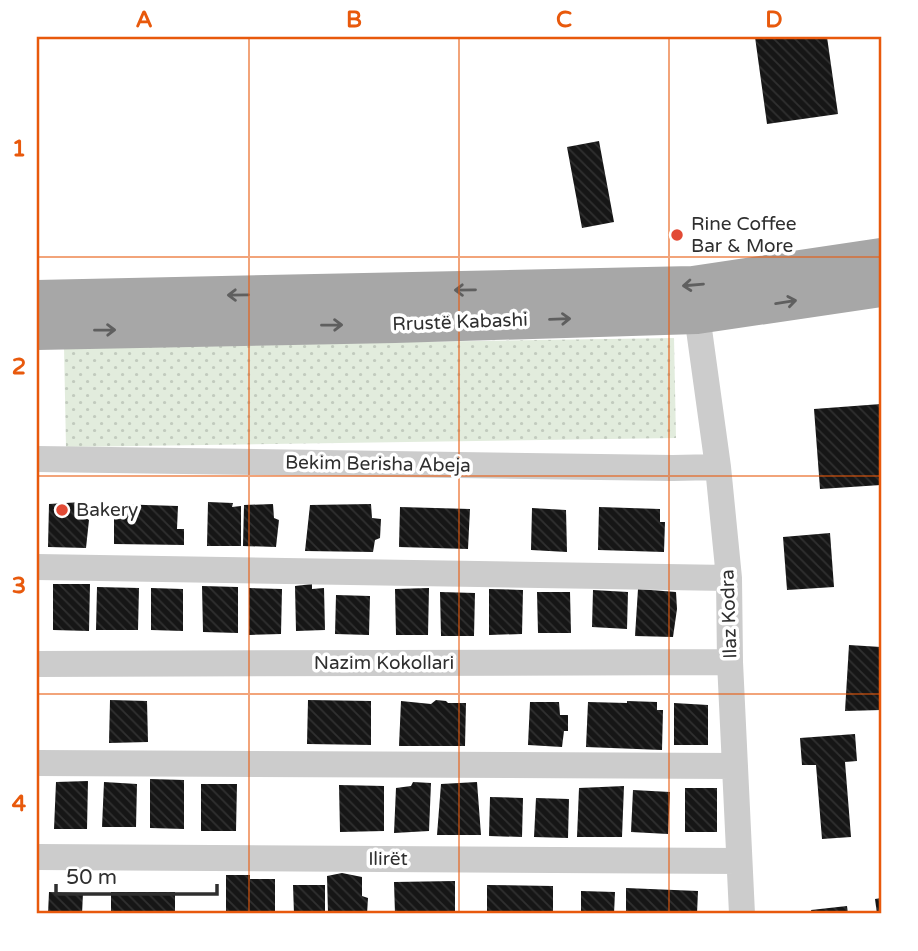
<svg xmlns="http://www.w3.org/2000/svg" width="918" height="951" viewBox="0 0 918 951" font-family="'Varela Round',sans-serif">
<defs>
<pattern id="green-dots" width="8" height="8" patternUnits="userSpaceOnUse" patternTransform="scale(1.75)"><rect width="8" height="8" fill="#e2ecdd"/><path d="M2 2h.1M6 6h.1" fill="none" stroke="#c2cbbe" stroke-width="1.8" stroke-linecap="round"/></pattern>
<pattern id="building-back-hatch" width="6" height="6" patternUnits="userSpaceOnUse" patternTransform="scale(1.75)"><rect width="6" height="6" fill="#161616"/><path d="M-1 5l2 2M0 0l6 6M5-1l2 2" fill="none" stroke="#303030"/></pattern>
</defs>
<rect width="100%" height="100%" fill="#fff"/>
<path fill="url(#green-dots)" d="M 674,338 L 676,438 L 66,447 L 64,347 Z"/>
<path fill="url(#building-back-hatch)" d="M 755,37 L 827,37 L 838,114 L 767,124 Z
M 599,141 L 614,222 L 582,228 L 567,147 Z
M 881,404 L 881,485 L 820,489 L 814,409 Z
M 82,502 L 83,516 L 89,520 L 86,548 L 48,547 L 49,504 Z
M 208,502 L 233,503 L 232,507 L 241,506 L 241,546 L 207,546 Z
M 114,504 L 178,506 L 177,529 L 184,529 L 184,545 L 114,544 Z
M 273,504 L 274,518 L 279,520 L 276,547 L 243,546 L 244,505 Z
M 371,504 L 372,518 L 381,519 L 380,538 L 375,540 L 373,552 L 305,551 L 310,505 Z
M 400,507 L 470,509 L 468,549 L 399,547 Z
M 599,507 L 660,509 L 660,522 L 665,522 L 664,552 L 598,550 Z
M 532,508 L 566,510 L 567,552 L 531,550 Z
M 830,533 L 834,587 L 787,590 L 783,537 Z
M 53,584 L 90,584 L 89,631 L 53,630 Z
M 312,584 L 312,589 L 324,588 L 325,630 L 296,631 L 295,586 Z
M 202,586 L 238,587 L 238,633 L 203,632 Z
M 97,587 L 139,588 L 138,630 L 96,630 Z
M 151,588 L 183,589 L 183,631 L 151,630 Z
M 249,588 L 282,589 L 281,634 L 249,635 Z
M 429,588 L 428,635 L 396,635 L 395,589 Z
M 489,589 L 523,590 L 522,634 L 489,635 Z
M 638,589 L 676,592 L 677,609 L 673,637 L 635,636 Z
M 593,590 L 628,592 L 627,629 L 592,627 Z
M 440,592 L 475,593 L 474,636 L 441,636 Z
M 537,592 L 570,592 L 571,633 L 538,633 Z
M 336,595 L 370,596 L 369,635 L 335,634 Z
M 849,645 L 881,647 L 881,710 L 845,711 Z
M 110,700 L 147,701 L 148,742 L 109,743 Z
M 308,700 L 371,701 L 371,745 L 307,744 Z
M 436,700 L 446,701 L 448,703 L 466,703 L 465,746 L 399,746 L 401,701 L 431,704 Z
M 627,701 L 657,702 L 657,710 L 663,710 L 662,750 L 586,747 L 588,702 L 627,703 Z
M 530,702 L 559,702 L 560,715 L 568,715 L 568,731 L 564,731 L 562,747 L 528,745 Z
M 674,703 L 708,705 L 708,745 L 674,745 Z
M 855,734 L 857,761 L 845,762 L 851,837 L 822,839 L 816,765 L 802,765 L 800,738 Z
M 150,779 L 184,780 L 184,829 L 150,828 Z
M 88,781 L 87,829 L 54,829 L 56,782 Z
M 104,782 L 137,784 L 136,827 L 102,827 Z
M 413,782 L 431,783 L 429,831 L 394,833 L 396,788 L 411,786 Z
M 477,782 L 481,835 L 437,835 L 441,784 Z
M 201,784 L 237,784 L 236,831 L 201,831 Z
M 339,785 L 384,786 L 384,831 L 340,832 Z
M 624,786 L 622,837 L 577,837 L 579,788 Z
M 685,788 L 717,788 L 717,832 L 685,832 Z
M 633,790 L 670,792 L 668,834 L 631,832 Z
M 490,797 L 523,798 L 522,837 L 489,836 Z
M 536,798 L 569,799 L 568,838 L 534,837 Z
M 342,873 L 362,877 L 362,896 L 368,898 L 367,914 L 328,914 L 327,876 Z
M 226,875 L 250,875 L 250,879 L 275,879 L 275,914 L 226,914 Z
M 455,881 L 455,914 L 395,914 L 394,882 Z
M 293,885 L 325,885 L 325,914 L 294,914 Z
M 487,885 L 553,886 L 553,914 L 487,914 Z
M 626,888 L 698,891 L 697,914 L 626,914 Z
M 581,891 L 615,892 L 614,914 L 581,914 Z
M 49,892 L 83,893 L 82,914 L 48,914 Z
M 111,892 L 175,892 L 175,914 L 111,914 Z
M 881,898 L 881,914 L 877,914 L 875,899 Z
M 847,906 L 848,914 L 812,914 L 811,910 Z"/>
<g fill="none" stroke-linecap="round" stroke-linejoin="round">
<path stroke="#ccc" stroke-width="26" d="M 697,315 L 718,467 L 729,578 L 730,662 L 742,914
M 37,459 L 673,468 L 718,467
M 37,567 L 729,578
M 37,664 L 730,662
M 37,763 L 735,766
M 37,857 L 739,861"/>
<path stroke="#a7a7a7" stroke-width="38" d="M 37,299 L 693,285 L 881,257
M 37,331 L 395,324 L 697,315 L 881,288"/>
</g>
<defs><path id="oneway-shaft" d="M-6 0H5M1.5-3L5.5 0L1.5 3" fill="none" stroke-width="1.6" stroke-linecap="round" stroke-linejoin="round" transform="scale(1.75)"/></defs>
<g stroke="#5f5f5f">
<use href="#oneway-shaft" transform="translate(693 285) rotate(175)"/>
<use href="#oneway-shaft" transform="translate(465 290) rotate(179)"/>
<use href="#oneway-shaft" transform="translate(238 295) rotate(179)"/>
<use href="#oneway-shaft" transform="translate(786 302) rotate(-9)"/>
<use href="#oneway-shaft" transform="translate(560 319) rotate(-2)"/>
<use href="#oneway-shaft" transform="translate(332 325) rotate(-1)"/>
<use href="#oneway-shaft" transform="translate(105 330) rotate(-1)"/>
</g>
<path fill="none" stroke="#e8590c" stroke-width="2" stroke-opacity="0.55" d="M 249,37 L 249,914M 459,37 L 459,914M 669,37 L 669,914M 37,257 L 881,257M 37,476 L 881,476M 37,694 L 881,694"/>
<g fill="#e24a35" stroke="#fff" stroke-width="2.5">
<circle cx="677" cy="235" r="7"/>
<circle cx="62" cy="510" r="7"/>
</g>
<g text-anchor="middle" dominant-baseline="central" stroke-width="7" stroke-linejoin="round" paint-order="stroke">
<g font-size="19" fill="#2f2f2f" stroke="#fff" text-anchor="start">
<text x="691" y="224">Rine Coffee<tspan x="691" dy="22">Bar &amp; More</tspan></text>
<text x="76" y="510">Bakery</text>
</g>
<g font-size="19" fill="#2f2f2f" stroke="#fff">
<text transform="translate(460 322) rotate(-2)">Rrustë Kabashi</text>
<text transform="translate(378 464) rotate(1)">Bekim Berisha Abeja</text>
<text transform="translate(729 614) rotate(-92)">Ilaz Kodra</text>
<text x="384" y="663">Nazim Kokollari</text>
<text x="388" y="859">Ilirët</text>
</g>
</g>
<rect width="918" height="951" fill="none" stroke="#ffffff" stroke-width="77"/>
<path d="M56 884v10h161v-10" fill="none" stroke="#2f2f2f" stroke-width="3.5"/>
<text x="66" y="884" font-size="21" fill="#2f2f2f" stroke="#ffffff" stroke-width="5" paint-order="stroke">50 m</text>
<rect x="38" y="38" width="842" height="874" fill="none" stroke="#e8590c" stroke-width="2.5"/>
<g font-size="23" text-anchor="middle" font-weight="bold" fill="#e8590c">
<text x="144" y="27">A</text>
<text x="354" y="27">B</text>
<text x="564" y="27">C</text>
<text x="774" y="27">D</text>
<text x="19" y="156">1</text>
<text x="19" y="374">2</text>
<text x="19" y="593">3</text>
<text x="19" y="811">4</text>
</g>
</svg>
